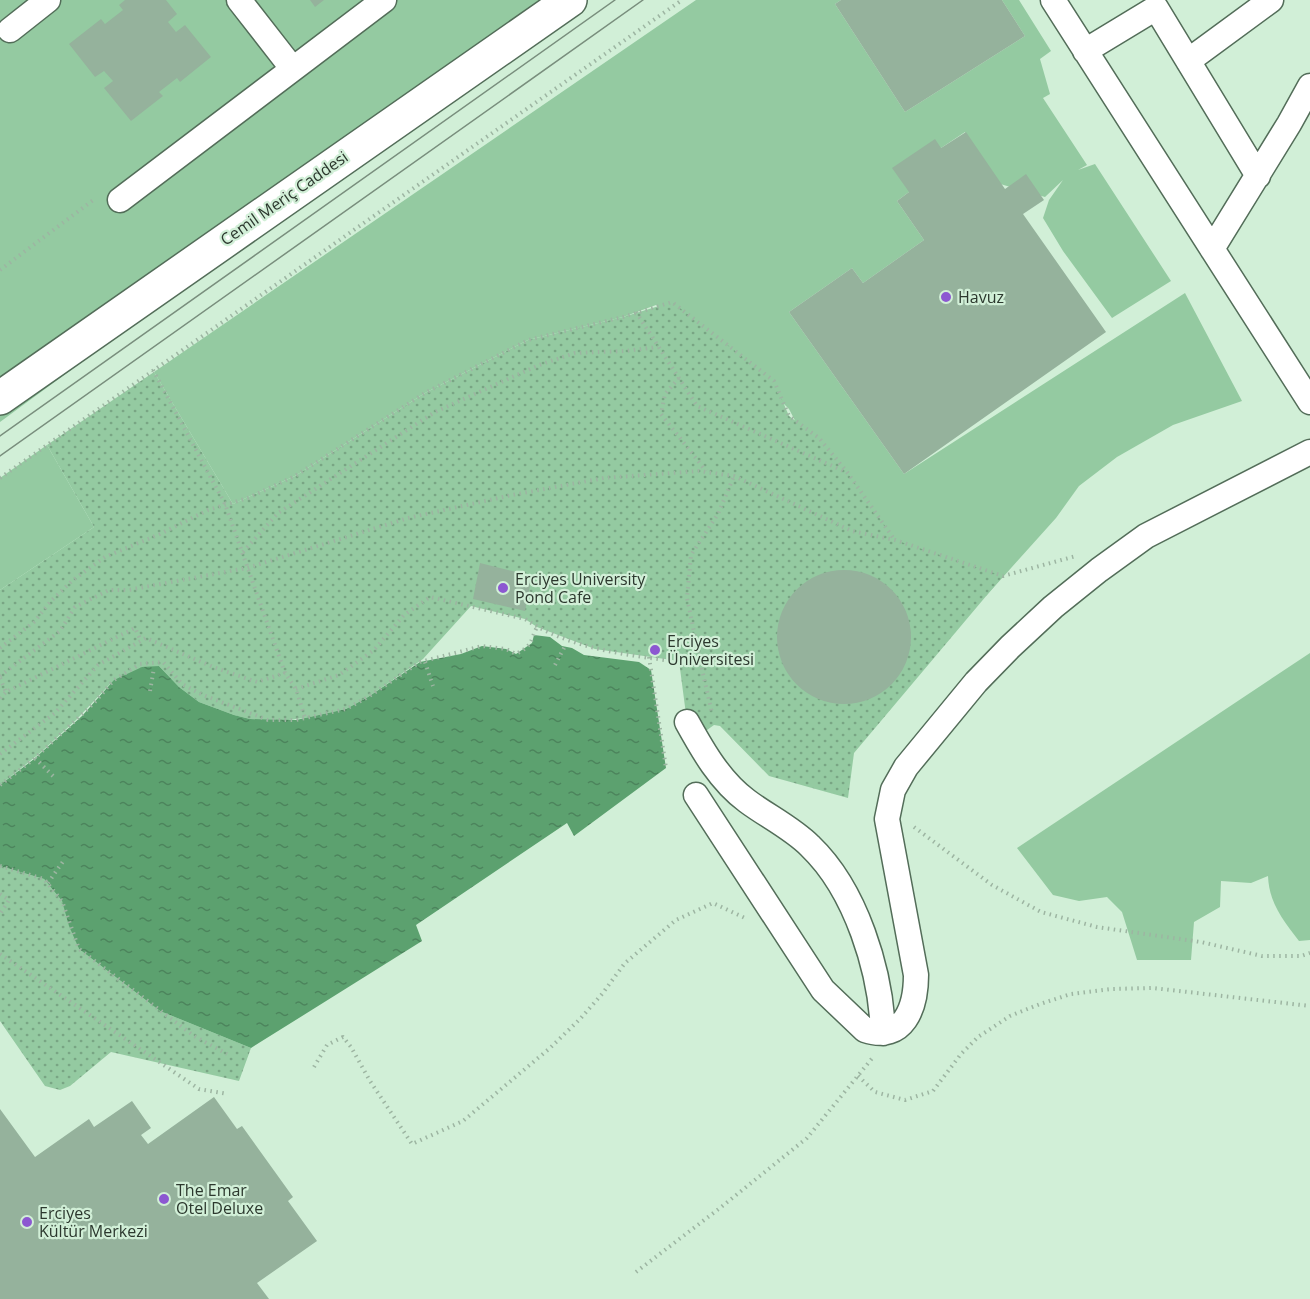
<svg xmlns="http://www.w3.org/2000/svg" width="1310" height="1299" viewBox="0 0 1310 1299" font-family="'Open Sans',sans-serif">
<defs>
<pattern id="park-dots" width="8" height="8" patternUnits="userSpaceOnUse" patternTransform="scale(1.5)"><rect width="8" height="8" fill="#94caa1"/><path d="M2 2h.1M6 6h.1" fill="none" stroke="#79a584" stroke-width="1.8" stroke-linecap="round"/></pattern>
<pattern id="water-ripples" width="26" height="14" patternUnits="userSpaceOnUse" patternTransform="scale(1.5)"><rect width="26" height="14" fill="#5ca16f"/><path d="M2 4q2-2 4 0t4 0M15 11q2-2 4 0t4 0" fill="none" stroke="#4c845c"/></pattern>
</defs>
<rect width="100%" height="100%" fill="#d1efd7"/>
<path fill="#94caa1" d="M 0,0 L 576,0 L 0,422 Z
M 696,0 L 841,0 L 835,4 L 905,112 L 1025,36 L 1002,0 L 1019,0 L 1051,51 L 1040,59 L 1050,94 L 1043,98 L 1087,165 L 1078,170 L 1095,164 L 1171,281 L 1112,318 L 1063,251 L 1043,218 L 1049,200 L 1063,180 L 1045,197 L 997,183 L 965,132 L 941,148 L 909,192 L 897,201 L 924,240 L 863,283 L 852,268 L 789,312 L 904,474 L 1185,293 L 1242,401 L 1173,425 L 1117,457 L 1079,486 L 1056,518 L 986,596 L 903,564 L 802,434 L 789,409 L 771,391 L 656,305 L 623,317 L 528,340 L 425,393 L 295,476 L 233,504 L 154,372 Z
M 47,445 L 94,527 L 0,590 L 0,478 Z
M 1310,653 L 1310,940 L 1299,941 C 1283,920 1269,903 1268,876 L 1251,883 L 1221,881 L 1220,907 L 1194,922 L 1191,960 L 1137,960 L 1122,912 L 1107,897 L 1079,901 L 1053,895 L 1017,848 Z"/>
<path fill="url(#park-dots)" d="M 672,302 L 774,381 L 789,416 L 819,438 L 847,472 L 895,540 L 1003,576 L 854,753 L 848,798 L 769,776 L 720,726 L 714,725 L 696,738 L 687,722 L 679,661 L 595,649 L 537,627 L 525,619 L 471,606 L 423,659 L 368,697 L 346,709 L 305,718 L 288,720 L 250,719 L 234,715 L 199,702 L 179,687 L 159,666 L 110,684 L 76,720 L 40,753 L 0,785 L 0,590 L 94,527 L 47,445 L 154,372 L 233,504 L 295,476 L 425,393 L 528,340 L 623,317 Z
M 0,866 L 44,879 L 62,901 L 79,949 L 160,1011 L 251,1048 L 239,1081 L 111,1052 L 70,1086 L 60,1090 L 45,1086 L 0,1021 Z"/>
<path fill="url(#water-ripples)" d="M 534,635 L 550,637 L 562,646 L 572,648 L 584,655 L 639,662 L 651,670 L 666,768 L 574,836 L 567,823 L 416,925 L 422,941 L 251,1048 L 160,1011 L 79,949 L 69,926 L 62,901 L 44,879 L 0,866 L 0,785 L 34,759 L 82,716 L 114,680 L 142,667 L 159,666 L 179,687 L 199,702 L 234,715 L 250,719 L 296,720 L 346,709 L 368,697 L 420,662 L 461,654 L 482,646 L 506,649 L 516,654 L 532,643 Z"/>
<path fill="#95b29c" d="M 125,0 L 166,0 L 177,14 L 168,22 L 176,32 L 185,25 L 211,57 L 180,82 L 177,78 L 159,92 L 163,96 L 131,121 L 104,88 L 113,81 L 104,71 L 95,77 L 69,44 L 101,19 L 105,24 L 123,10 L 119,5 Z
M 310,0 L 324,0 L 315,7 Z
M 841,0 L 1002,0 L 1025,36 L 905,112 L 835,4 Z
M 966,132 L 1005,189 L 1026,174 L 1044,200 L 1023,214 L 1106,332 L 904,474 L 789,312 L 852,268 L 863,283 L 924,240 L 897,201 L 909,192 L 892,168 L 935,139 L 941,148 Z
M 480,563 L 532,576 L 525,611 L 473,599 Z
M777 637a67 67 0 1 1 134 0a67 67 0 1 1-134 0Z
M 214,1097 L 237,1129 L 242,1126 L 293,1197 L 288,1201 L 317,1241 L 257,1283 L 269,1299 L 0,1299 L 0,1109 L 35,1157 L 89,1119 L 94,1127 L 132,1101 L 151,1128 L 141,1135 L 148,1144 Z"/>
<g fill="none" stroke-linecap="round" stroke-linejoin="round">
<defs>
<path id="street" d="M 239,0 L 292,68
M 1053,0 L 1310,402
M 10,30 L 48,0
M 1085,51 L 1156,8 L 1258,176
M 1188,61 L 1271,0
M 120,200 L 384,0
M 1212,249 L 1289,124 L 1310,86
M 687,722 C 703,751 720,781 747,801 C 767,816 792,828 810,846 C 856,890 881,971 883,1033
M 696,795 L 823,990 L 865,1030 C 904,1043 916,1007 916,975 L 887,819 L 893,790 L 906,767 L 976,682 L 1010,647 L 1053,607 L 1099,570 L 1146,536 L 1310,452"/>
<path id="secondary" d="M 0,398 L 570,0"/>
</defs>
<use href="#street" stroke="#536d59" stroke-width="27"/>
<use href="#secondary" stroke="#536d59" stroke-width="36"/>
<path stroke="#9db5a2" stroke-width="4" stroke-dasharray="1.5 4.5" stroke-linecap="butt" d="M 0,270 L 96,198
M 636,312 L 697,406 L 846,472
M 153,370 L 225,504 L 285,673 L 296,689 L 305,718
M 679,378 L 665,394 L 661,414 L 706,471
M 0,478 L 682,0
M 243,552 L 278,513 L 435,412 L 539,365 L 575,353 L 626,351 L 658,347
M 0,648 L 34,622 L 52,600 L 73,580 L 105,557 L 160,534 L 208,510 L 248,498 L 295,476 L 425,393 L 528,340 L 623,317 L 672,302 L 774,381 L 789,416 L 819,438 L 847,472 L 894,539
M 649,657 L 666,768
M 425,662 L 433,686
M 555,665 L 565,646
M 701,665 L 687,598 L 691,555 L 718,514 L 734,476
M 0,676 L 60,631 L 75,607 L 109,590 L 128,590 L 247,568 L 408,518 L 512,495 L 604,478 L 699,471 L 734,476 L 852,531 L 895,540 L 1003,576 L 1076,556
M 0,678 L 6,692 L 135,628 L 141,641
M 296,689 L 339,675 L 374,650 L 404,615 L 430,597 L 525,619 C 576,653 642,656 701,665 L 712,713
M 150,691 L 154,668
M 0,698 L 6,692
M 0,754 L 55,713 L 98,665 L 146,638 L 213,667 L 257,682 L 285,673
M 35,758 L 54,777
M 0,785 L 34,759 L 93,704 L 114,680 L 140,664 L 163,662 L 182,684 L 203,695 L 268,720 L 296,720 L 346,709 L 368,697 L 420,662 L 482,646 L 506,649 L 516,654 C 534,644 529,643 537,627
M 914,827 L 992,885 L 1041,912 L 1097,927 L 1201,942 L 1262,956 L 1301,956 L 1310,953
M 0,866 L 44,879 L 62,901 L 79,949 L 194,1036 L 227,1054
M 48,883 L 64,860
M 0,894 L 9,900 L 0,914
M 0,954 L 199,1089 L 228,1094
M 314,1067 L 327,1045 L 343,1037 L 351,1047 L 370,1081 L 412,1144 L 463,1121 L 550,1048 L 580,1019 L 602,994 L 625,963 L 676,920 L 713,903 L 745,918
M 858,1076 L 875,1092 L 905,1100 L 933,1091 L 961,1054 L 978,1037 L 1010,1016 L 1040,1004 L 1071,994 L 1111,989 L 1153,988 L 1310,1006
M 636,1272 L 720,1208 L 807,1138 L 874,1056"/>
<use href="#street" stroke="#fff" stroke-width="24"/>
<use href="#secondary" stroke="#fff" stroke-width="33"/>
<path stroke="#798e7d" stroke-width="1.5" d="M 0,436 L 615,0
M 0,456 L 643,0"/>
</g>
<g fill="#8c58d1" stroke="#d1efd7" stroke-width="2">
<circle cx="946" cy="297" r="6"/>
<circle cx="503" cy="588" r="6"/>
<circle cx="655" cy="650" r="6"/>
<circle cx="164" cy="1199" r="6"/>
<circle cx="27" cy="1222" r="6"/>
</g>
<g text-anchor="middle" dominant-baseline="central" stroke-width="4.5" stroke-linejoin="round" paint-order="stroke">
<g font-size="16" fill="#2c382e" stroke="#d1efd7">
<text transform="translate(284 198) rotate(-35)">Cemil Meriç Caddesi</text>
</g>
<g font-size="16" fill="#2c382e" stroke="#d1efd7" text-anchor="start">
<text x="958" y="297">Havuz</text>
<text x="515" y="579">Erciyes University<tspan x="515" dy="18">Pond Cafe</tspan></text>
<text x="667" y="641">Erciyes<tspan x="667" dy="18">Üniversitesi</tspan></text>
<text x="176" y="1190">The Emar<tspan x="176" dy="18">Otel Deluxe</tspan></text>
<text x="39" y="1213">Erciyes<tspan x="39" dy="18">Kültür Merkezi</tspan></text>
</g>
</g>
</svg>
